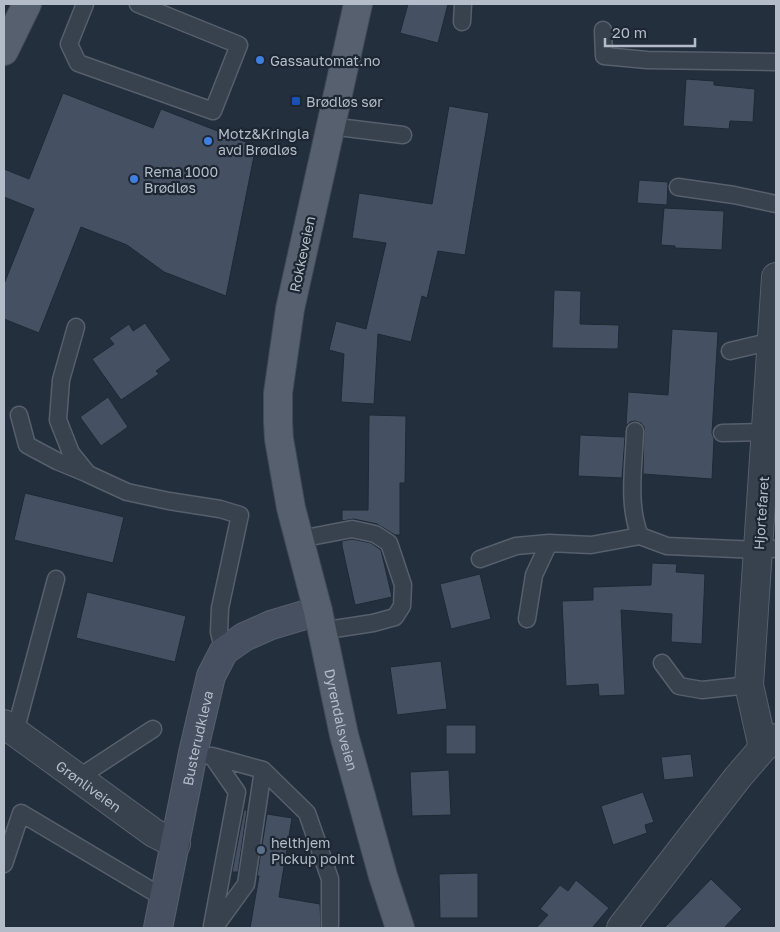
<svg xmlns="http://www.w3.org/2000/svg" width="780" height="932" viewBox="0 0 780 932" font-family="'Golos Text',sans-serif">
<rect width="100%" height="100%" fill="#242f3e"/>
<path fill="#455162" stroke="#1f2835" d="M 408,4 L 448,4 L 438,43 L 400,33 Z
M 686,79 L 714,81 L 714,85 L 755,89 L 753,122 L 730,121 L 729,129 L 683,126 Z
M 63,93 L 153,128 L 161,109 L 256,146 L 226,296 L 164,272 L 127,245 L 81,227 L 39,333 L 4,319 L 4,284 L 34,209 L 4,197 L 4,169 L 29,179 Z
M 449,106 L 489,113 L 465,255 L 438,251 L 427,298 L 422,296 L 411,342 L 378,334 L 374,404 L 341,402 L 344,354 L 329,350 L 336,321 L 366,329 L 386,243 L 352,238 L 359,193 L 432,204 Z
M 639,180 L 668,182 L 667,205 L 637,203 Z
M 664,208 L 724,211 L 722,250 L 675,248 L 675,246 L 661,245 Z
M 554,290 L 581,291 L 580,324 L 619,325 L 618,349 L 552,348 Z
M 145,323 L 171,360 L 156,371 L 159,374 L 121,400 L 92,359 L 114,344 L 109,338 L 129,324 L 133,331 Z
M 672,329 L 718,332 L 712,433 L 714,439 L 712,479 L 643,474 L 644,427 L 641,423 L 635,421 L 630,422 L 626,426 L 628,392 L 668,395 Z
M 108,397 L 128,427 L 101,446 L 80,417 Z
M 369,415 L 406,416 L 405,483 L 400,483 L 400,535 L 395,535 L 377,524 L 354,519 L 342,521 L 342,510 L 368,510 Z
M 580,435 L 625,437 L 622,478 L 578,476 Z
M 25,493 L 124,517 L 113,563 L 14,540 Z
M 352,539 L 371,543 L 381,550 L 392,597 L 355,605 L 342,546 L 342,541 Z
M 652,563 L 677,564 L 676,572 L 705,574 L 702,644 L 671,642 L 672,614 L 621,610 L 625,695 L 599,696 L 598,684 L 566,686 L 562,601 L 593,600 L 593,587 L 651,585 Z
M 480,574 L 491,619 L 451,629 L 440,584 Z
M 87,592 L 186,616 L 175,662 L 76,638 Z
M 441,661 L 447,709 L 397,715 L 390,667 Z
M 446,725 L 476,725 L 476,754 L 446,754 Z
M 691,754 L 694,777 L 664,780 L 661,757 Z
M 449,770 L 451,815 L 412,816 L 410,772 Z
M 643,792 L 654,822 L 645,825 L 647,833 L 613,845 L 601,806 Z
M 244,810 L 247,810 L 238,872 L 232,872 Z
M 267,814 L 292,818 L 279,897 L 320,904 L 321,928 L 250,928 L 259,876 L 257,876 Z
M 478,873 L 478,918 L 440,918 L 439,874 Z
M 711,879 L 742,909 L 724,928 L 664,928 Z
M 576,880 L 609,908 L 592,928 L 536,928 L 548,915 L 540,909 L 560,885 L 568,891 Z"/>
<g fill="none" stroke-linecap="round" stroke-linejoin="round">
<defs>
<path id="lane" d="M 85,4 L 69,44 L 78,63 L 213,111 L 239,45 L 138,4
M 462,22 L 463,4
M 603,30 L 604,56 L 647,60 L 776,62
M 330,126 L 403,135
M 678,187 L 734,195 L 776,204
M 76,327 L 61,380 L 58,420 L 71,453 L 88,474 L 127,492 L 169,501 L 220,509 L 240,515 L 220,608 L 219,632 L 224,651
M 730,351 L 772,341
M 19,415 L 27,445 L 57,461 L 86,473
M 635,431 C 634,466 627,504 640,536 L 667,546 L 758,550
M 722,433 L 766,432
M 300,539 L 352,529 L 375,534 L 389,543 L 403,585 L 402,606 L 395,617 L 373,623 L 321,631
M 758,548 L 776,549
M 480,559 L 516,546 L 549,543 L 591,545 L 640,536
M 527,619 L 534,575 L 549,543
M 662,663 L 679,686 L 702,690 L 749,685
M 15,732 L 56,579
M 209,756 L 212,756 L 237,792 L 212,926
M 212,756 L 263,770 L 246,884 L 214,928
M 263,770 L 307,813 L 330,879 L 330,925
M 78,778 L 153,729
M 4,864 L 21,813 L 164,898"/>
<g id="street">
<path d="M 776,277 L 749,685 L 763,748 L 776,738"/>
<path id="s1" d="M 4,724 L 154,833 L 176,844"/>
<path d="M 621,928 L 738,777 L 763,748"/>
</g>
<g id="secondary">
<path id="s2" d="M 158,928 L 193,753 L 211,676 L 224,651 L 244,637 L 271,625 L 318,611"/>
</g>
<g id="primary">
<path id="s3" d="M 358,4 L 290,309 L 278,393 L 278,422 L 279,439 L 291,508 L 318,611 L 344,735 L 383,876 L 400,928"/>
<path d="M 4,51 L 27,4"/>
</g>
</defs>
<use href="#lane" stroke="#565f6c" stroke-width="19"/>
<use href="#street" stroke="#565f6c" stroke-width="30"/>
<use href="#secondary" stroke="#565f6c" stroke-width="30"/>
<use href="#primary" stroke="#414a57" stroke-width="30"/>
<use href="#lane" stroke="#38414e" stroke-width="16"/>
<use href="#street" stroke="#38414e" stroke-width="28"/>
<use href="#secondary" stroke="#465061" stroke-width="28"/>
<use href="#primary" stroke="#56606e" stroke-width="28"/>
</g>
<g fill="#3f7fe0" stroke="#1d2633" stroke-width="2">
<circle cx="260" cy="60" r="5"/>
<circle cx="208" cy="141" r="5"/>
<circle cx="134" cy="179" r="5"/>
</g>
<rect fill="#1a4fb4" stroke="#1d2633" stroke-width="2" x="291" y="96" width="10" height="10" rx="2.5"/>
<circle fill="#5c6f8a" stroke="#1d2633" stroke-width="2" cx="261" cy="850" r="5"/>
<g text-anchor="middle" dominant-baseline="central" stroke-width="4.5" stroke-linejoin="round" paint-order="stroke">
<g font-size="14" fill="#b4bcc9" stroke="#1d2633" text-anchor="start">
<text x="270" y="60">Gassautomat.no</text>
<text x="306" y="101">Brødløs sør</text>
<text x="218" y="133">Motz&amp;Kringla<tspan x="218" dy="16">avd Brødløs</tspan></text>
<text x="144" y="171">Rema 1000<tspan x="144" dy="16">Brødløs</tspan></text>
<text x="271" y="842">helthjem<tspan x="271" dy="16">Pickup point</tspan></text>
</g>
<g font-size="14" fill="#b4bcc9" stroke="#1d2633">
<text transform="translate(302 254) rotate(-78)">Rokkeveien</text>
<text transform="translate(761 513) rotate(-86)">Hjortefaret</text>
<text stroke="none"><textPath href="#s3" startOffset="731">Dyrendalsveien</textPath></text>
<text stroke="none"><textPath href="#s2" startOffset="194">Busterudkleva</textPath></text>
<text stroke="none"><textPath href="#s1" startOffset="105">Grønliveien</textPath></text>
</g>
</g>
<rect width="780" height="932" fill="none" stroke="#b4bcc9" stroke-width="10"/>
<path d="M605 38v8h90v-8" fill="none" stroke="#b4bcc9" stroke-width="2.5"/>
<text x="612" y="38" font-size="15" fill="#b4bcc9" stroke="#1d2633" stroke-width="4" paint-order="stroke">20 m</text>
</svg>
